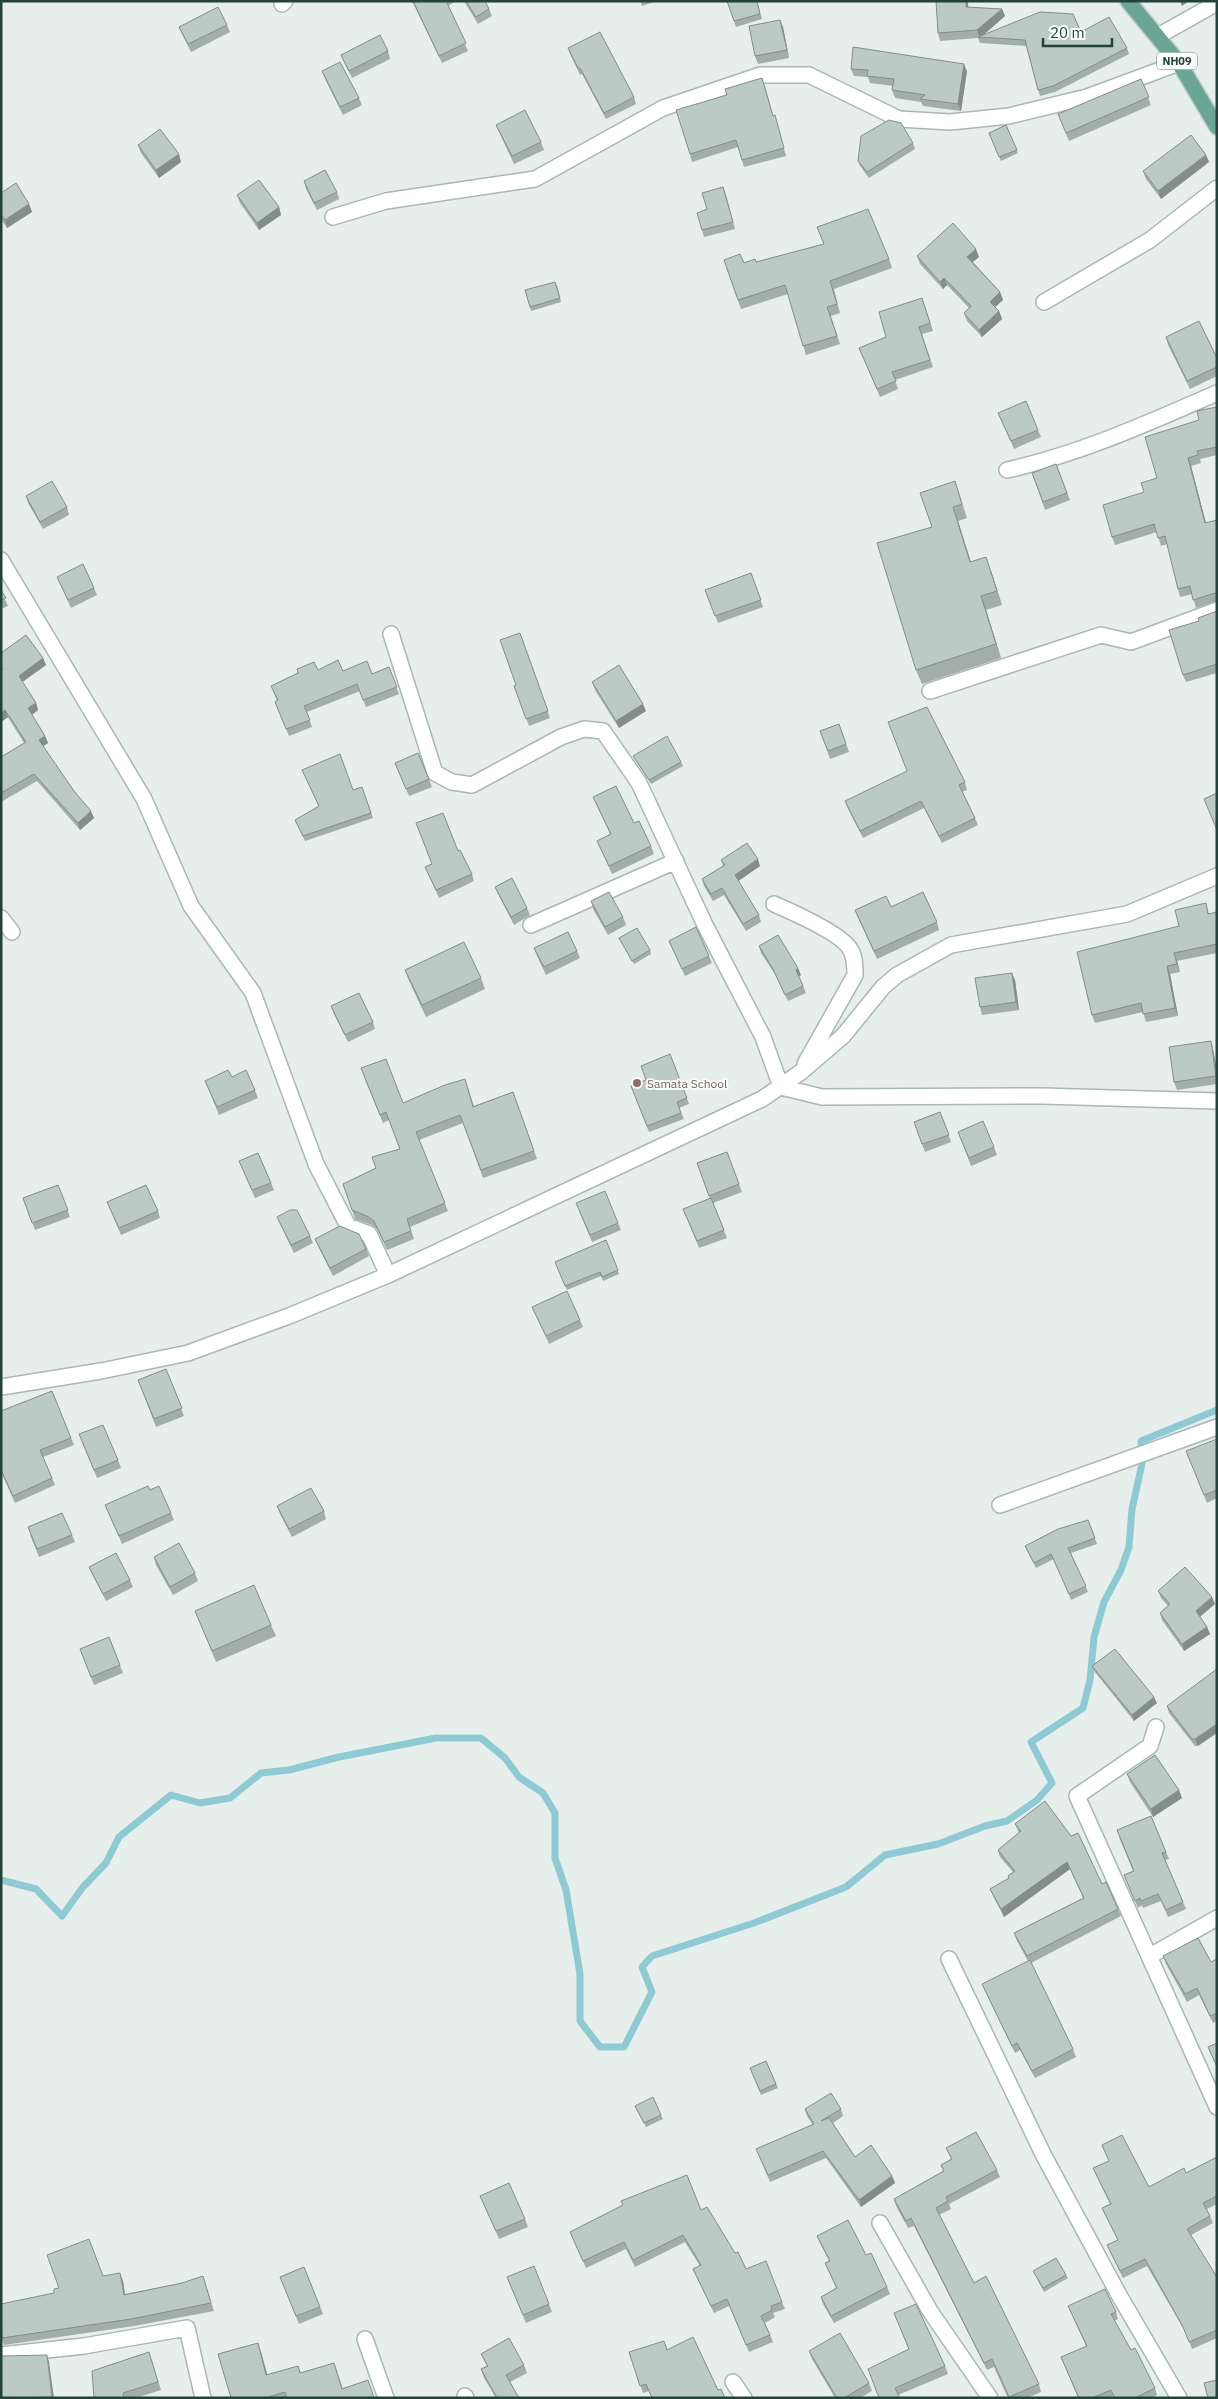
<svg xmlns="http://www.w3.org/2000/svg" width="1218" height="2399" viewBox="0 0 1218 2399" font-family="'IBM Plex Sans',sans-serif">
<rect width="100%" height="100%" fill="#e6efeb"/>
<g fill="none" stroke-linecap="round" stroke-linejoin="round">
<path stroke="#8ec9d4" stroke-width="7" d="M 1,1880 L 36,1889 L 62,1916 L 83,1887 L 106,1863 L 119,1837 L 171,1795 L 200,1803 L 230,1798 L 261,1773 L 289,1770 L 339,1757 L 436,1738 L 481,1738 L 505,1758 L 519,1777 L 543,1793 L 555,1813 L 555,1858 L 566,1890 L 580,1974 L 580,2021 L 600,2047 L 624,2047 L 652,1992 L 642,1967 L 652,1956 L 754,1923 L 846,1887 L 885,1855 L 938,1844 L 985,1826 L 1007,1821 L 1037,1800 L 1052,1783 L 1031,1742 L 1083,1708 L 1090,1680 L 1094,1637 L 1104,1602 L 1121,1570 L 1129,1547 L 1132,1509 L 1142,1464 L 1141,1441 L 1217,1410"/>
<defs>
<path id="minor" d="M 282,4 L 285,1
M 1158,36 L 1217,3
M 333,217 L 386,201 L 535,179 L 663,108 L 760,75 L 809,75 L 899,119 L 950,122 L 1009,116 L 1087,97 L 1179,63
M 1044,302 L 1150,240 L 1217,188
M 1007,470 C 1080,454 1148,423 1217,393
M 1,560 L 144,799 L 191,906 L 253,993 L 316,1164 L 348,1226 L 369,1234 L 388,1275
M 391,634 L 435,773 L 452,782 L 472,785 L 561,737 L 584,729 L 603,731 L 639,783 L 705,925 L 763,1037 L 781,1087 L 822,1097 L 1042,1096 L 1217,1101
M 930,691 L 1101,635 L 1131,642 L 1217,610
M 774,904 C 790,911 842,934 850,949 C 855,956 855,966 855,975 L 805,1064
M 1,918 L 12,932
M 531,925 L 676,861
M 1,1387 L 101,1371 L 188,1353 L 289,1316 L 388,1275 L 762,1099 L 801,1072 L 843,1036 L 883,987 L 897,975 L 951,945 L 1127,914 L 1217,876
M 1000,1505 L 1217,1427
M 1156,1727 L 1150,1746 L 1077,1796 L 1217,2107
M 1150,1956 L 1217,1918
M 949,1959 L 1044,2156 L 1119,2295 L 1179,2398
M 880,2223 L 930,2311 L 990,2398
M 365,2339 L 386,2398
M 1,2355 L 84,2346 L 187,2328 L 203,2398
M 733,2382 L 744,2398
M 465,2396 L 466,2398"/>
<path id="major" d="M 1128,1 L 1179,63 L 1217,127"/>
</defs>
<use href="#minor" stroke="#a8b8b2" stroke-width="18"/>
<use href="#major" stroke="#c2cac8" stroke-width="18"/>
<use href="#minor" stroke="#fff" stroke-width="15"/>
<use href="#major" stroke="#6aa596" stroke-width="15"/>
</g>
<path fill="#a1aea9" d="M 412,1 L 456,1 L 448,6 L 468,51 L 442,63 Z
M 464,1 L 485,1 L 489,9 L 492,16 L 478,24 Z
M 640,1 L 657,1 L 642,6 Z
M 727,1 L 757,1 L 762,19 L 736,27 Z
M 968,3 L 968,7 L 1002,9 L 1005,16 L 983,35 L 1081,32 L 1127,48 L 1129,54 L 1055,92 L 1040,96 L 1026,46 L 980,43 L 978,38 L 940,41 L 938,33 Z
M 780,20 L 783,27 L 789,58 L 758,64 L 755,56 Z
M 227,25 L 230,32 L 191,52 L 182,34 L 179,27 Z
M 568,48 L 634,97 L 636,104 L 606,119 L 582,74 L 580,75 L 570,54 Z
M 388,51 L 390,59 L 352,78 L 344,62 L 341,55 Z
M 851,69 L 967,71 L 961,111 L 923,106 L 921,102 L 895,98 L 892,90 L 893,86 L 870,83 L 868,77 L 854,76 Z
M 322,71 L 359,98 L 362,105 L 343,115 L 325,79 Z
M 1141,79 L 1151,105 L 1069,141 L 1058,114 Z
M 765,86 L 773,116 L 777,123 L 786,156 L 744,167 L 738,147 L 692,162 L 690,154 Z
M 496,125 L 541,142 L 544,150 L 514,164 L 499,132 Z
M 1006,125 L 1018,153 L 1001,161 L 989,133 Z
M 913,143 L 915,149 L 869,178 L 860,166 L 858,161 Z
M 138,145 L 181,162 L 159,178 L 141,153 Z
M 1206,155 L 1209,162 L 1161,199 L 1146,179 L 1143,171 Z
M 304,181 L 337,192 L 339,199 L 317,210 L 306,189 Z
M 723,187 L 735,229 L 704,237 L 702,230 L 707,209 Z
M 1,193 L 29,204 L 32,212 L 7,228 L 1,219 Z
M 237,195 L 279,207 L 281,215 L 259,230 L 240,203 Z
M 817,227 L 889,259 L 892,268 L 834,289 L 840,313 L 831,316 L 840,344 L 806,355 L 788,294 L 741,309 L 724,260 L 744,263 L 756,262 L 824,244 Z
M 917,256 L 979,257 L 973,262 L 1000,292 L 1003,300 L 995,307 L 999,311 L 1002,319 L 982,337 L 967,321 L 964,313 L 969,308 L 947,285 L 943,289 L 920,264 Z
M 557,285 L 561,302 L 531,311 L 530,307 Z
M 925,306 L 933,331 L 922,334 L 933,367 L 895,380 L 898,389 L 880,397 L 859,348 L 886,337 Z
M 1166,337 L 1217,358 L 1217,376 L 1190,389 L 1168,345 Z
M 1217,407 L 1217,455 L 1200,459 L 1201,463 L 1191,466 L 1206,523 L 1217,520 L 1217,601 L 1196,608 L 1192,594 L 1180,597 L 1178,589 L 1167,544 L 1161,546 L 1157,532 L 1115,545 L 1112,537 L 1144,492 L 1157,478 L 1199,420 Z
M 998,413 L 1038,430 L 1041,437 L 1014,449 Z
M 1056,464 L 1070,500 L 1045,510 L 1032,473 Z
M 955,481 L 967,518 L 958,521 L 971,562 L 991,571 L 1002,605 L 986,610 L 1001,658 L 922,684 L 916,670 L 932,527 Z
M 26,496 L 67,507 L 69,515 L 43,529 L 28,503 Z
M 751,573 L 763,607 L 718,623 L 705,590 Z
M 57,577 L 94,588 L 97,595 L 71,608 Z
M 1,590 L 8,606 L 1,609 Z
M 1217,611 L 1217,673 L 1186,682 L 1183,675 L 1199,621 Z
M 520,633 L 550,718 L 529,726 L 514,686 L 516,685 Z
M 1,653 L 43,658 L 46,665 L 22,682 L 36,703 L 38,710 L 32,715 L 45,736 L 48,743 L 43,746 L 74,791 L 94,818 L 80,830 L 37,781 L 1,802 L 1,757 L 24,743 L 8,717 L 1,722 Z
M 389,667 L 399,694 L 366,707 L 360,691 L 307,712 L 312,727 L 289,736 L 275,702 L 277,701 L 271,686 L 318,670 L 343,671 L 372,674 Z
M 592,682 L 646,711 L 619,728 L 595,690 Z
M 839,724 L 849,752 L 830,759 L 820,731 Z
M 633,756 L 681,762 L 683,766 L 651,784 L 635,759 Z
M 395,763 L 429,779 L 432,787 L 409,796 Z
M 302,770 L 353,790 L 362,787 L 373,818 L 305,841 L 295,820 L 319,807 Z
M 965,782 L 967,790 L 962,792 L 975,818 L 978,825 L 942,843 L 924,808 L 863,838 L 848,809 L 845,801 Z
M 593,797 L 651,846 L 654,854 L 612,874 L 597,841 L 610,834 Z
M 458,851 L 472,874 L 474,881 L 439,898 L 425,867 Z
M 721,860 L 760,866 L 738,881 L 759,915 L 761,922 L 746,931 L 724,895 L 713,901 L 704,886 L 702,879 L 723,866 Z
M 495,887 L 527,908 L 530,915 L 514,925 L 498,894 Z
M 591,901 L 623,917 L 626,925 L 608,935 L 593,909 Z
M 1206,903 L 1209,914 L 1217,912 L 1217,953 L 1177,961 L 1180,972 L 1170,974 L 1178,1016 L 1146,1022 L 1143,1012 L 1095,1023 L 1092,1015 L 1179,926 Z
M 891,907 L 937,922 L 939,930 L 877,959 L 858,918 L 855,910 Z
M 619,938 L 650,950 L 651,954 L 634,964 Z
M 669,941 L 709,956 L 712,963 L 685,976 Z
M 759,946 L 801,975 L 799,976 L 806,993 L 788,1001 L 776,976 L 761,953 Z
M 534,948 L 577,951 L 580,958 L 546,975 L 537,956 Z
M 405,970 L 481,978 L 485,989 L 426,1017 L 409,981 Z
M 1015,980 L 1019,1010 L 982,1015 L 980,1007 Z
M 331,1006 L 373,1022 L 375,1029 L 348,1042 L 334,1014 Z
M 1213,1049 L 1217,1071 L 1217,1084 L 1177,1090 L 1174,1082 Z
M 670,1054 L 689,1104 L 679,1108 L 684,1119 L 649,1132 L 631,1086 L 646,1080 Z
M 364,1077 L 403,1103 L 465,1079 L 474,1106 L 513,1092 L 537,1159 L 483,1178 L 463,1123 L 419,1140 L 448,1211 L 410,1227 L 414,1239 L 387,1250 L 377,1229 L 372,1225 L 355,1219 L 343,1184 L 376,1168 L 372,1157 L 400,1149 L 389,1120 L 383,1123 Z
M 205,1081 L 255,1090 L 258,1098 L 219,1115 Z
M 940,1112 L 951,1142 L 925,1152 L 914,1122 Z
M 958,1132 L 994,1147 L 997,1155 L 971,1166 Z
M 727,1152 L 742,1192 L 713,1203 L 727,1238 L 699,1248 L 686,1216 L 710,1198 L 697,1163 Z
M 239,1161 L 271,1183 L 274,1190 L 255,1198 Z
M 58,1185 L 70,1217 L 35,1230 L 23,1198 Z
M 107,1202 L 158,1211 L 160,1218 L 121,1235 Z
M 579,1211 L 618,1223 L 621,1230 L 592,1242 Z
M 277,1217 L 310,1236 L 313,1243 L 294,1253 L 280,1224 Z
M 315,1239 L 366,1249 L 369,1256 L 333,1276 L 318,1246 Z
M 606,1240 L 619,1274 L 603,1281 L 601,1276 L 567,1290 L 555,1262 Z
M 532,1307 L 580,1320 L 583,1327 L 549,1344 Z
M 166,1369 L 184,1416 L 156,1427 L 138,1380 Z
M 1,1411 L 71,1438 L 74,1445 L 43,1457 L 55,1485 L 15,1503 L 1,1472 Z
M 1217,1439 L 1217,1498 L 1207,1503 L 1189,1458 Z
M 82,1442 L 118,1460 L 121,1468 L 97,1478 Z
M 150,1490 L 171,1513 L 174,1520 L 122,1544 L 105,1505 Z
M 277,1506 L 324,1511 L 326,1519 L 292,1537 L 280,1514 Z
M 1088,1520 L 1097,1544 L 1071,1553 L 1088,1592 L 1071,1600 L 1054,1559 L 1036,1568 L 1025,1546 Z
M 30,1535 L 72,1535 L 75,1542 L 39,1557 Z
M 154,1557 L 195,1573 L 198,1581 L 173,1595 L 156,1565 Z
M 89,1567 L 130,1580 L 133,1587 L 106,1601 L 92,1574 Z
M 1158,1591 L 1215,1604 L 1200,1617 L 1207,1627 L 1210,1634 L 1184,1651 L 1162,1620 L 1160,1613 L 1168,1606 L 1161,1598 Z
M 195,1611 L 271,1625 L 276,1636 L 216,1662 Z
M 109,1637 L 123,1673 L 94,1685 L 80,1649 Z
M 1092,1666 L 1157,1703 L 1134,1721 L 1095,1672 Z
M 1217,1669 L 1198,1746 L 1195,1746 L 1169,1713 L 1167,1706 Z
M 1127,1774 L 1182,1798 L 1153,1817 L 1130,1782 Z
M 1015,1824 L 1102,1884 L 1118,1909 L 1121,1916 L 1031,1963 L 1073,2049 L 1076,2057 L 1035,2078 L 1020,2050 L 1015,2053 L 985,1991 L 982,1984 L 1028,1961 L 1017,1941 L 1014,1933 L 1083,1898 L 1070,1869 L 1004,1917 L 993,1896 L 990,1889 L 1009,1878 L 1008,1876 L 1013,1872 L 1000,1857 L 998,1850 L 1019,1833 Z
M 1119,1837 L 1166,1852 L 1169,1859 L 1165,1860 L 1186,1909 L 1168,1917 L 1161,1901 L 1143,1908 L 1142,1905 L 1138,1908 L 1124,1875 L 1133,1871 Z
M 1163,1956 L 1211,1962 L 1217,1959 L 1217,2021 L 1213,2023 L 1199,1995 L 1187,2002 L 1166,1964 Z
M 766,2061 L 778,2088 L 761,2095 L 750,2068 Z
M 635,2106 L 661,2115 L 663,2119 L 646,2127 Z
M 805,2109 L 841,2109 L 843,2116 L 833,2123 L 855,2157 L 892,2176 L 895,2183 L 861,2207 L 826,2158 L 770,2182 L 756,2149 L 813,2125 L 807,2116 Z
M 1102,2145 L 1149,2187 L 1217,2161 L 1217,2204 L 1207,2209 L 1213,2223 L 1191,2235 L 1217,2277 L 1217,2338 L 1192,2349 L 1186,2333 L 1147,2266 L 1123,2278 L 1110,2252 L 1107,2245 L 1118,2240 L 1105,2215 L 1102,2208 L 1110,2204 L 1096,2175 L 1093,2168 L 1109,2161 Z
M 946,2148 L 997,2170 L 1000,2177 L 949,2204 L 951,2209 L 939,2215 L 974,2283 L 1039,2384 L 1041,2392 L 1027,2398 L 1008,2398 L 994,2367 L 987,2370 L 914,2226 L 908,2228 L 896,2206 L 894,2199 L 943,2171 L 941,2165 L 951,2159 Z
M 480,2196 L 525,2219 L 528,2227 L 499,2239 Z
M 701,2210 L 735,2253 L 746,2269 L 782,2302 L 785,2309 L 773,2313 L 775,2317 L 765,2323 L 773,2342 L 749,2352 L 729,2306 L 714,2313 L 693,2269 L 700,2266 L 685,2242 L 635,2267 L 626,2249 L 586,2268 L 570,2232 Z
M 817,2236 L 866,2255 L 887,2287 L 890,2294 L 834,2323 L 823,2304 L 821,2297 L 836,2288 L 825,2263 L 829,2261 L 820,2243 Z
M 304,2267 L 323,2314 L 299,2324 L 280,2277 Z
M 1033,2271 L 1066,2275 L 1068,2278 L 1044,2292 Z
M 103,2276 L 123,2281 L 125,2294 L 182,2283 L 203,2276 L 214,2311 L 134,2326 L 4,2345 L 1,2336 L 59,2288 Z
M 507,2277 L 549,2304 L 552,2312 L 526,2323 Z
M 1068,2306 L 1116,2312 L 1118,2319 L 1114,2321 L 1131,2350 L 1155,2388 L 1157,2395 L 1151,2398 L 1114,2398 L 1113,2396 L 1110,2398 L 1078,2398 L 1061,2357 L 1086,2346 Z
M 894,2313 L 945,2366 L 948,2374 L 898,2395 L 879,2398 L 909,2350 Z
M 667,2349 L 718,2390 L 725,2398 L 652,2398 L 649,2391 L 643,2393 L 629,2352 Z
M 809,2351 L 869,2383 L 872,2391 L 860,2398 L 835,2398 L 812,2359 Z
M 149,2352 L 161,2390 L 136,2398 L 94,2398 Z
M 261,2352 L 267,2375 L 298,2366 L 301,2373 L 334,2363 L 343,2389 L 374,2398 L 231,2398 Z
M 481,2354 L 524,2365 L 527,2373 L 510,2382 L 519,2398 L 496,2398 L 484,2378 L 481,2369 L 487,2366 Z"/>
<path fill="#838d89" d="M 966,1 L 967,1 L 968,3 L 969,15 L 966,7 Z
M 1180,1 L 1189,1 L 1182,6 Z
M 1002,9 L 1005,16 L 980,38 L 977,30 Z
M 780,20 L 783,27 L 789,58 L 787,50 Z
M 964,64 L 967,71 L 961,111 L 958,104 Z
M 179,154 L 181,162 L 159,178 L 156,170 Z
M 1206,155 L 1209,162 L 1161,199 L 1158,191 Z
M 723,187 L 726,195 L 735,229 Z
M 29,204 L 32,212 L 7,228 L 5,220 Z
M 279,207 L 281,215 L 259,230 L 257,223 Z
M 976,249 L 979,257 L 970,264 L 967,257 Z
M 944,278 L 947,285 L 943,289 L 940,282 Z
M 1000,292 L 1003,300 L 993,309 L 990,302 Z
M 999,311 L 1002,319 L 982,337 L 979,330 Z
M 1188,458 L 1191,466 L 1208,531 L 1205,523 Z
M 953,507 L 958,521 L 975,576 L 970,562 Z
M 986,557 L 991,571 L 1002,605 L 997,591 Z
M 981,596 L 986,610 L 1001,658 L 996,644 Z
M 43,658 L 46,665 L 21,683 L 19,676 Z
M 36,703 L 38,710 L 30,716 L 28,708 Z
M 643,704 L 646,711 L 619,728 L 616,721 Z
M 5,710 L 8,717 L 1,722 L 1,713 Z
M 45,736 L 48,743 L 42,747 L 39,740 Z
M 91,811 L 94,818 L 80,830 L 78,823 Z
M 758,859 L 760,866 L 737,882 L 735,875 Z
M 1174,953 L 1177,961 L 1180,972 L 1177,964 Z
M 1167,966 L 1170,974 L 1178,1016 L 1175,1008 Z
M 798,968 L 801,975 L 798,977 L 796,970 Z
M 1012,973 L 1015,980 L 1019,1010 L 1016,1002 Z
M 1211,1041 L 1213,1049 L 1217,1071 L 1217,1078 Z
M 1212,1597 L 1215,1604 L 1198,1618 L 1196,1611 Z
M 1207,1627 L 1210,1634 L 1184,1651 L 1182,1644 Z
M 1154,1697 L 1157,1703 L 1134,1721 L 1132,1715 Z
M 1217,1724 L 1217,1733 L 1198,1746 L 1195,1739 Z
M 1179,1790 L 1182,1798 L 1153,1817 L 1151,1809 Z
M 1067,1862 L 1070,1869 L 1004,1917 L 1001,1909 Z
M 892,2176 L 895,2183 L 861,2207 L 859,2200 Z
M 120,2273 L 123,2281 L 126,2302 L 124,2295 Z
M 258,2343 L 261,2352 L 270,2384 L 266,2375 Z
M 47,2355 L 49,2362 L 54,2398 L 52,2397 Z"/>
<path fill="#bbcac4" stroke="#838d89" d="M 413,1 L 446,1 L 466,43 L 439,56 Z
M 466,1 L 485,1 L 489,9 L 476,17 Z
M 727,1 L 757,1 L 760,14 L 734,21 Z
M 936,1 L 966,1 L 966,7 L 1002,9 L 977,30 L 938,33 Z
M 218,7 L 227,25 L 188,44 L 179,27 Z
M 1040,12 L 1073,14 L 1081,32 L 1109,17 L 1127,48 L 1053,86 L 1038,90 L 1025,40 L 978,37 Z
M 780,20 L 787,50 L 755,56 L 749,26 Z
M 600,32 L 634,97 L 604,113 L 580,68 L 578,68 L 568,48 Z
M 380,35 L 388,51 L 349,71 L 341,55 Z
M 853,47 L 964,64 L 958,104 L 920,99 L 925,95 L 892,90 L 894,79 L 867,76 L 868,70 L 851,69 Z
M 340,62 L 359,98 L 340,107 L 322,71 Z
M 762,78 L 773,116 L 775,115 L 784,148 L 742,160 L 736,140 L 690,154 L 676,110 L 727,95 L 725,89 Z
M 1141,79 L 1149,97 L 1066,133 L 1058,114 Z
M 525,110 L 541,142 L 512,156 L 496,125 Z
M 889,120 L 901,123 L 913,143 L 867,172 L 858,161 L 861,136 Z
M 1006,125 L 1017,150 L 999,157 L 989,133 Z
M 160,129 L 179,154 L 156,170 L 138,145 Z
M 1191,135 L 1206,155 L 1158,191 L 1143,171 Z
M 325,170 L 337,192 L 314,203 L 304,181 Z
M 259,180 L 279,207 L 257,223 L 237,195 Z
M 16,183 L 29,204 L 5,220 L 1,215 L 1,193 Z
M 723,187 L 733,222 L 702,230 L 697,213 L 707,209 L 702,193 Z
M 868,209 L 889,259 L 830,281 L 837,304 L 827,307 L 837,336 L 803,346 L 785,285 L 738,300 L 724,260 L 740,254 L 744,263 L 755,259 L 756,262 L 824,244 L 817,227 Z
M 953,223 L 976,249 L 967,257 L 1000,292 L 990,302 L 999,311 L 979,330 L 964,313 L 971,306 L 944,278 L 940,282 L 917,256 Z
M 555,282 L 560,298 L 530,307 L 525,290 Z
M 922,298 L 930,323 L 919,327 L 930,360 L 892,372 L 896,381 L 877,389 L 859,348 L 886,337 L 879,312 Z
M 1199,321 L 1217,358 L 1217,367 L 1187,381 L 1166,337 Z
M 1026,401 L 1038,430 L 1011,441 L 998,413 Z
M 1217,407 L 1217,447 L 1197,451 L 1198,455 L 1188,458 L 1205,523 L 1217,520 L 1217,594 L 1215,593 L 1193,600 L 1190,586 L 1178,589 L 1165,536 L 1158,538 L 1154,524 L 1112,537 L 1103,505 L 1144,492 L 1141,483 L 1157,478 L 1145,437 L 1199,420 L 1197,411 Z
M 1056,464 L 1067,493 L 1043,502 L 1032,473 Z
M 52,481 L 67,507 L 40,522 L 26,496 Z
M 955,481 L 962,504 L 953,507 L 970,562 L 986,557 L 997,591 L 981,596 L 996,644 L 916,670 L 877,543 L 932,527 L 920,493 Z
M 83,564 L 94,588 L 68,600 L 57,577 Z
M 751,573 L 761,600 L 715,616 L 705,590 Z
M 1,590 L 6,598 L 1,600 Z
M 1217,611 L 1217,664 L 1183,675 L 1169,630 L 1199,621 L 1198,618 Z
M 520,633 L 548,711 L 526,719 L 514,686 L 516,685 L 500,640 Z
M 26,635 L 43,658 L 19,676 L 36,703 L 28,708 L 45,736 L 39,740 L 74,791 L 91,811 L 78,823 L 34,774 L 1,793 L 1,757 L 26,742 L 5,710 L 1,713 L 1,671 L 3,669 L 1,667 L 1,653 Z
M 338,660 L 343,671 L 367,661 L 372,674 L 389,667 L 397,687 L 363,700 L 357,684 L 304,706 L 310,720 L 286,729 L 275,702 L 278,700 L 271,686 L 298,673 L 297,669 L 314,662 L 318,670 Z
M 619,665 L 643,704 L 616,721 L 592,682 Z
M 927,707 L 965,782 L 959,785 L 975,818 L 939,836 L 921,801 L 860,831 L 845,801 L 907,771 L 888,722 Z
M 839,724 L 846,744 L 828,751 L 820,731 Z
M 667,736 L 681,762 L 649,780 L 633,756 Z
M 418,753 L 429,779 L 406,789 L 395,763 Z
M 340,754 L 353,790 L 362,787 L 371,813 L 303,836 L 295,820 L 319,806 L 302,770 Z
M 616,786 L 634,823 L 639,821 L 651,846 L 609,866 L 597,841 L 611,834 L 593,797 Z
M 1217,793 L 1217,830 L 1204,799 Z
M 443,813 L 458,851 L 460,850 L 472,874 L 436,890 L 425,867 L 432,864 L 416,823 Z
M 747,843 L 758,859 L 735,875 L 759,915 L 743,924 L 722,888 L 711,894 L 702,879 L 725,865 L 721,860 Z
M 512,878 L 527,908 L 511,917 L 495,887 Z
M 609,892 L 623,917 L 605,927 L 591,901 Z
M 923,892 L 937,922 L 874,951 L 855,910 L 886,896 L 891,907 Z
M 1206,903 L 1208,914 L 1217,912 L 1217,944 L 1174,953 L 1177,964 L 1167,966 L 1175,1008 L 1143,1014 L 1141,1003 L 1092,1015 L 1077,952 L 1179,926 L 1175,910 Z
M 696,927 L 709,956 L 682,969 L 669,941 Z
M 637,928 L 650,950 L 632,961 L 619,938 Z
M 568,932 L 577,951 L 544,967 L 534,948 Z
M 778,935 L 798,968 L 796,970 L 803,986 L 785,995 L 773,969 L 759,946 Z
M 464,942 L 481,978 L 422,1005 L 405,970 Z
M 1012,973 L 1016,1002 L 980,1007 L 975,978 Z
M 359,993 L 373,1022 L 345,1035 L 331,1006 Z
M 1211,1041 L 1216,1076 L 1174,1082 L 1169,1047 Z
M 670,1054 L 687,1098 L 677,1102 L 681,1113 L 647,1126 L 631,1086 L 646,1080 L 641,1066 Z
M 386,1059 L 403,1103 L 445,1085 L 465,1079 L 473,1107 L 513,1092 L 534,1151 L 481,1170 L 460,1115 L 416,1132 L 445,1203 L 407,1219 L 411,1231 L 384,1242 L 374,1221 L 369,1217 L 352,1210 L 343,1184 L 376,1168 L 372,1157 L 400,1149 L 386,1112 L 380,1115 L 361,1068 Z
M 228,1070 L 232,1077 L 246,1070 L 255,1090 L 217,1107 L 205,1081 Z
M 940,1112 L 949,1135 L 922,1144 L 914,1122 Z
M 983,1121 L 994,1147 L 969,1158 L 958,1132 Z
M 727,1152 L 739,1184 L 709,1196 L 697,1163 Z
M 258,1153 L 271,1183 L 252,1190 L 239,1161 Z
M 58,1185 L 68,1210 L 32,1223 L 23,1198 Z
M 146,1185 L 158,1211 L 119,1228 L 107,1202 Z
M 605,1191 L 618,1223 L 590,1235 L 576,1203 Z
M 711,1198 L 724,1230 L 697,1241 L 683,1209 Z
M 290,1210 L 297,1210 L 310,1236 L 291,1245 L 277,1217 Z
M 340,1226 L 359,1234 L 366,1249 L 330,1268 L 315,1239 Z
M 606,1240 L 618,1270 L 602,1277 L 600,1272 L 565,1286 L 555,1262 Z
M 567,1291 L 580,1320 L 546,1336 L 532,1307 Z
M 166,1369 L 182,1408 L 154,1419 L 138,1380 Z
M 52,1391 L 71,1438 L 40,1450 L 52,1478 L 13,1496 L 1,1470 L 1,1411 Z
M 103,1425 L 118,1460 L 94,1470 L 79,1434 Z
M 1217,1439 L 1217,1490 L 1204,1495 L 1186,1451 Z
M 148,1486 L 150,1490 L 159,1486 L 171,1513 L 119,1536 L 105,1505 Z
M 311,1488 L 324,1511 L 289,1529 L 277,1506 Z
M 62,1513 L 72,1535 L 37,1549 L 28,1527 Z
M 1088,1520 L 1095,1538 L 1068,1548 L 1086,1586 L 1069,1594 L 1051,1554 L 1034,1563 L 1025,1546 L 1058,1529 Z
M 179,1543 L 195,1573 L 170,1587 L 154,1557 Z
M 116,1553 L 130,1580 L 103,1594 L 89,1567 Z
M 1185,1567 L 1212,1597 L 1196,1611 L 1207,1627 L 1182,1644 L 1160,1613 L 1170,1604 L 1158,1591 Z
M 254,1585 L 271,1625 L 212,1651 L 195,1611 Z
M 109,1637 L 120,1665 L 91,1677 L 80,1649 Z
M 1115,1649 L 1154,1697 L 1132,1715 L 1092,1666 Z
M 1217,1669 L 1217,1724 L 1195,1739 L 1192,1739 L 1167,1706 Z
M 1155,1755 L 1179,1790 L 1151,1809 L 1127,1774 Z
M 1045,1801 L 1071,1836 L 1078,1833 L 1102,1884 L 1106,1882 L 1118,1909 L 1027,1956 L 1014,1933 L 1084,1898 L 1067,1862 L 1001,1909 L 990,1889 L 1009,1878 L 1008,1876 L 1015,1871 L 998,1850 L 1021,1831 L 1015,1824 Z
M 1151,1816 L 1166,1852 L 1162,1853 L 1183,1902 L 1166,1910 L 1158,1894 L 1141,1901 L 1140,1898 L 1135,1901 L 1124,1875 L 1134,1871 L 1117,1830 Z
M 1198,1938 L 1211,1962 L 1217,1959 L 1217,2013 L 1210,2016 L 1197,1988 L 1185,1994 L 1163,1956 Z
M 1030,1960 L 1073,2049 L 1032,2071 L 1017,2043 L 1012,2046 L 982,1984 Z
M 1217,2043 L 1217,2067 L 1208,2047 Z
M 766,2061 L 776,2084 L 760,2091 L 750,2068 Z
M 831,2093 L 841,2109 L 821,2121 L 829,2118 L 855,2157 L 871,2145 L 892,2176 L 859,2200 L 823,2151 L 768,2175 L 756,2149 L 814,2124 L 805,2109 Z
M 653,2097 L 661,2115 L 644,2123 L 635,2106 Z
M 976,2132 L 997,2170 L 946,2197 L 948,2201 L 936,2208 L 974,2283 L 986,2276 L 1039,2384 L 1009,2397 L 992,2359 L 984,2363 L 911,2218 L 906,2221 L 894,2199 L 944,2171 L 941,2165 L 952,2159 L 946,2148 Z
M 1122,2135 L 1149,2187 L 1184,2168 L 1186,2173 L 1215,2158 L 1217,2161 L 1217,2196 L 1203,2203 L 1210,2216 L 1187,2229 L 1217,2277 L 1217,2330 L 1189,2342 L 1183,2327 L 1145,2259 L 1120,2271 L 1107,2245 L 1118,2240 L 1102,2208 L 1111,2204 L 1093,2168 L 1109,2161 L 1102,2145 Z
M 687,2175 L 701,2210 L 707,2207 L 735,2253 L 738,2252 L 746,2269 L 766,2261 L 782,2302 L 771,2306 L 772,2310 L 761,2316 L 770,2335 L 746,2345 L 727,2299 L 711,2306 L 693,2269 L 701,2265 L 683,2235 L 633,2260 L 624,2242 L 583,2261 L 570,2232 L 623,2205 L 621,2201 Z
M 509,2183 L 525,2219 L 496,2231 L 480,2196 Z
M 848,2220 L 866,2255 L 871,2253 L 887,2287 L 831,2316 L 821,2297 L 837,2288 L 825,2263 L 830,2261 L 817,2236 Z
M 89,2239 L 103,2276 L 120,2273 L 124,2295 L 182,2283 L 203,2276 L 211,2303 L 131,2319 L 2,2338 L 1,2304 L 54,2293 L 54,2289 L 59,2288 L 47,2255 Z
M 1056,2258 L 1066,2275 L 1043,2288 L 1033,2271 Z
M 534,2266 L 549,2304 L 523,2315 L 507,2277 Z
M 304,2267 L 320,2307 L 296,2316 L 280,2277 Z
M 1105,2289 L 1116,2312 L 1111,2314 L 1131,2350 L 1135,2348 L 1155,2388 L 1135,2398 L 1115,2398 L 1111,2390 L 1092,2398 L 1079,2398 L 1061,2357 L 1087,2346 L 1068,2306 Z
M 916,2304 L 945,2366 L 895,2388 L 900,2398 L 879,2398 L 868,2369 L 909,2349 L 894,2313 Z
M 840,2333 L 869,2383 L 844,2398 L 837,2398 L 809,2351 Z
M 693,2337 L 718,2390 L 721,2389 L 725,2398 L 652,2398 L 646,2384 L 640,2386 L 629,2352 L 664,2341 L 667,2350 Z
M 509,2338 L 524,2365 L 506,2375 L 519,2398 L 497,2398 L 481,2369 L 488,2366 L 481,2354 Z
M 258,2343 L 266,2375 L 298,2366 L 300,2373 L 334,2363 L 342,2389 L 368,2380 L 374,2398 L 287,2398 L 285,2392 L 265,2398 L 231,2398 L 218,2354 Z
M 149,2352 L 158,2382 L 123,2393 L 124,2398 L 94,2398 L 92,2371 Z
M 47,2355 L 52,2397 L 15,2398 L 15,2397 L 9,2398 L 1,2398 L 1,2356 Z
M 1217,2380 L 1217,2398 L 1208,2398 L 1204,2383 Z"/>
<circle fill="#8d6e63" stroke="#f7fbf9" stroke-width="2" cx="637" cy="1083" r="5"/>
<g text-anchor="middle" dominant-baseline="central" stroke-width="4" stroke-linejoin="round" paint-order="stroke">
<rect fill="#f7fbf9" stroke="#637a73" stroke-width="1" x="1157" y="52.5" width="40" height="17" rx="4"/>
<g font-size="11" font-weight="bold" fill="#24423a">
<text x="1177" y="61">NH09</text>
</g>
<g font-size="12" fill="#785e54" stroke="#f7fbf9" text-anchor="start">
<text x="647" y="1083">Samata School</text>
</g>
</g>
<rect width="1218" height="2399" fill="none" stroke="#24423a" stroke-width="5"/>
<path d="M1043 38v8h69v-8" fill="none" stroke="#24423a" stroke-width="2.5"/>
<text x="1050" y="38" font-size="15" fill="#24423a" stroke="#f7fbf9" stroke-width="4" paint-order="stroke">20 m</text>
</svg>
